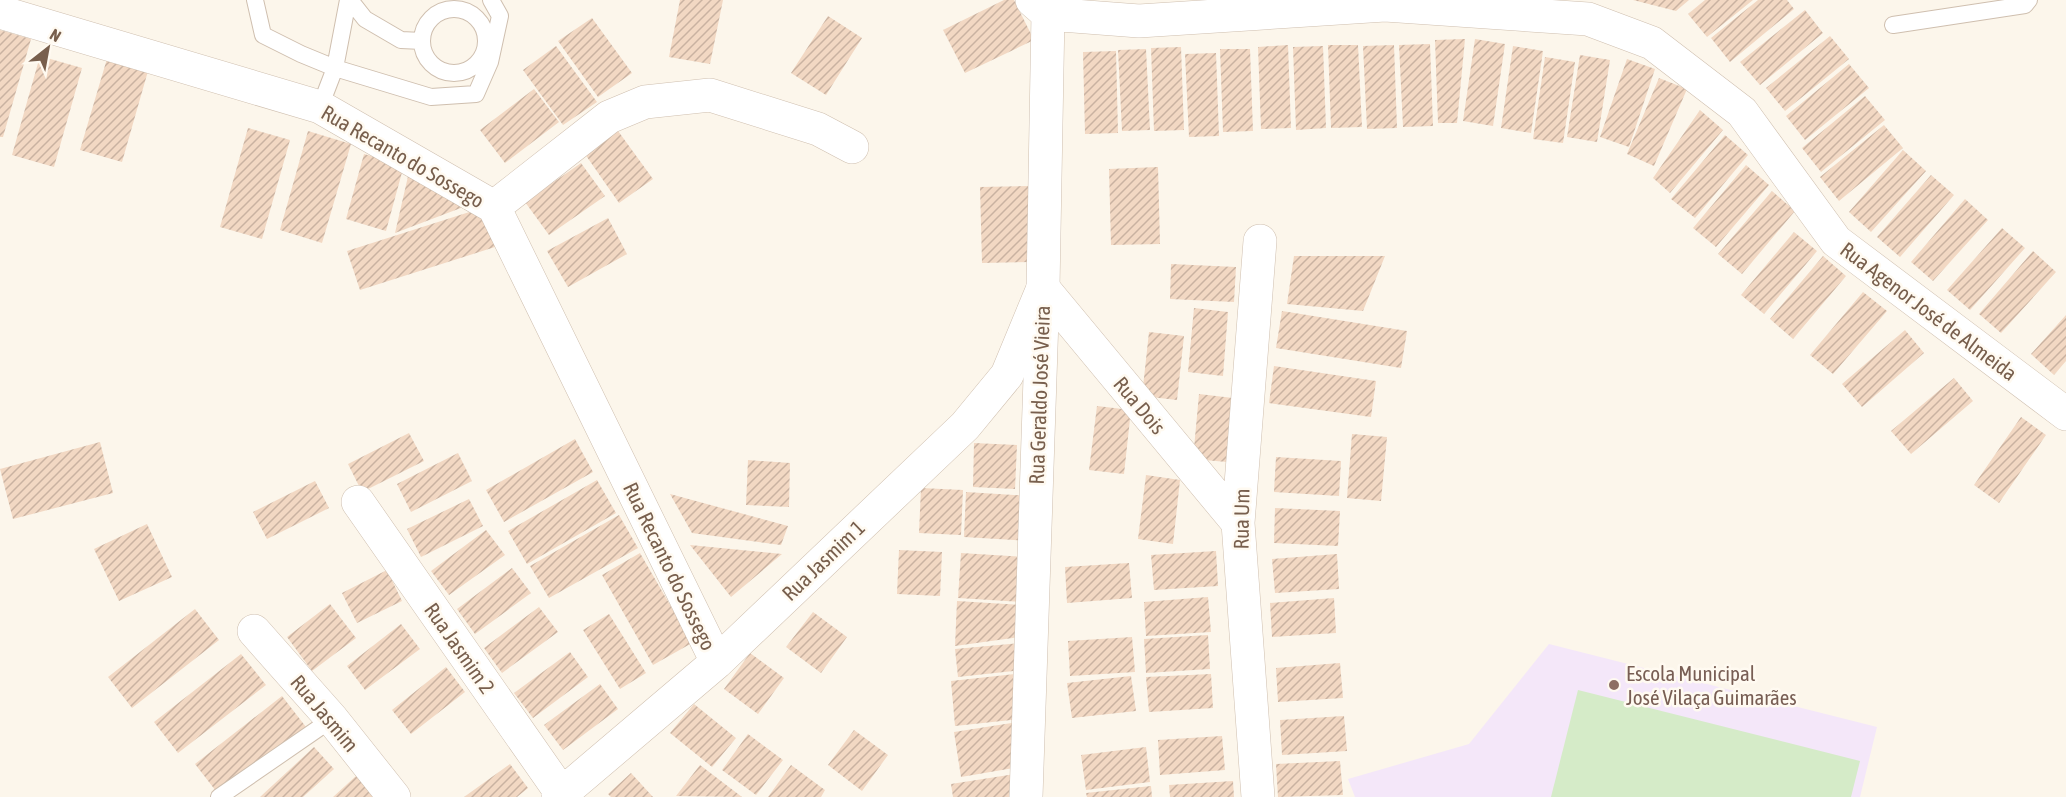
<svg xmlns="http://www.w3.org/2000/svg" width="2066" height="797" viewBox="0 0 2066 797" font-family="'Asap Condensed',sans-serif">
<defs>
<pattern id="building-hatch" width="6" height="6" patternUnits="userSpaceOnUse" patternTransform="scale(1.5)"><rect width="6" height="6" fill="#f2d8c3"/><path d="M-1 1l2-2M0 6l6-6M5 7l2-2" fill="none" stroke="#c9b2a1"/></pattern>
</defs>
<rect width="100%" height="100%" fill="#fcf6eb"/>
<path fill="#f4e7f9" d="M 1549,644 L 1877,727 L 1860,797 L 1355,797 L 1348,779 L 1469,744 Z"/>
<path fill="#d5ebc8" d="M 1578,690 L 1860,761 L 1851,797 L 1551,797 Z"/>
<path fill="url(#building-hatch)" d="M 680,0 L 723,0 L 710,64 L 669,57 Z
M 1004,0 L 1014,0 L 1034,40 L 965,73 L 943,30 Z
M 1633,0 L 1689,0 L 1676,11 Z
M 1705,0 L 1753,0 L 1707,37 L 1688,14 Z
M 1758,0 L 1787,0 L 1794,9 L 1730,62 L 1711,38 Z
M 1805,10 L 1823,33 L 1760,85 L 1740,62 Z
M 828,16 L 862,38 L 826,95 L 791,73 Z
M 592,18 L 632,73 L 598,97 L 558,41 Z
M 0,30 L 31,39 L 3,137 L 0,137 Z
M 1830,36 L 1849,59 L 1785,111 L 1766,88 Z
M 1465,39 L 1457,123 L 1438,123 L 1435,40 Z
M 1475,39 L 1505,44 L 1493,126 L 1463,121 Z
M 1430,44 L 1433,126 L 1403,127 L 1399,45 Z
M 1288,45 L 1291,128 L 1261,129 L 1258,47 Z
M 1328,45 L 1358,45 L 1362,127 L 1331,128 Z
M 1394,45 L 1397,128 L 1367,129 L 1363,46 Z
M 556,46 L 597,102 L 563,125 L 523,70 Z
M 1323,46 L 1326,128 L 1296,130 L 1293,47 Z
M 1513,46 L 1543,51 L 1531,133 L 1501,128 Z
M 1181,47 L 1184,130 L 1154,131 L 1151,48 Z
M 1146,49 L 1150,130 L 1122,131 L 1118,50 Z
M 1220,49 L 1250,49 L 1253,131 L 1223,132 Z
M 1116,51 L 1118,133 L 1085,134 L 1083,52 Z
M 109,52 L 150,64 L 122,162 L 80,150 Z
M 1216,53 L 1219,136 L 1189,137 L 1185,54 Z
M 1580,55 L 1610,60 L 1597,142 L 1567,137 Z
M 40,56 L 82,68 L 54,167 L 12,155 Z
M 1545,57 L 1575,62 L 1563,143 L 1533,139 Z
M 1627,59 L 1655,69 L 1629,147 L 1600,137 Z
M 1849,64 L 1869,88 L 1805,140 L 1786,116 Z
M 1659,78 L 1687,89 L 1654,166 L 1627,154 Z
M 534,89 L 559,122 L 505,163 L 480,130 Z
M 1865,96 L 1885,120 L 1821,172 L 1802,148 Z
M 1700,110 L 1723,130 L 1670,193 L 1653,178 Z
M 613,124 L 653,179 L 619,203 L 580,147 Z
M 1884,125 L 1903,148 L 1839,201 L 1820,177 Z
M 248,128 L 290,140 L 262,239 L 220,227 Z
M 308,131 L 351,144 L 322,243 L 280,230 Z
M 1725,135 L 1748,155 L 1695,218 L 1671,199 Z
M 1903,150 L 1926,171 L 1871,232 L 1849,212 Z
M 364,154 L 404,165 L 386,231 L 346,219 Z
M 581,163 L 605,196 L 549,235 L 525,202 Z
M 1746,165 L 1769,185 L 1716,247 L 1693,228 Z
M 1158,167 L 1160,244 L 1111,245 L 1109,169 Z
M 409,172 L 474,203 L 395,233 Z
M 1931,175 L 1954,195 L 1900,257 L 1877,237 Z
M 1029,186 L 1031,262 L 982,263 L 980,187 Z
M 1772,191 L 1795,211 L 1742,274 L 1718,254 Z
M 1965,199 L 1988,220 L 1933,281 L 1911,262 Z
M 482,208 L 495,247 L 360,290 L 347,251 Z
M 608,218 L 627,254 L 568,287 L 547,251 Z
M 2002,228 L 2025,248 L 1970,310 L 1947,290 Z
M 1794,232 L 1817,251 L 1764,314 L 1741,295 Z
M 2033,251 L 2056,272 L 2001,333 L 1979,314 Z
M 1294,256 L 1385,256 L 1363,311 L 1287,304 Z
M 1823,256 L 1846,276 L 1793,339 L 1770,319 Z
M 1171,264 L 1236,267 L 1234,302 L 1170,299 Z
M 1863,292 L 1887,311 L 1833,374 L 1810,355 Z
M 1194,308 L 1228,312 L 1223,376 L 1188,372 Z
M 1282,311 L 1407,331 L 1401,368 L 1276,348 Z
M 2066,315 L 2066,361 L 2054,375 L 2031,354 Z
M 1905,330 L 1924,353 L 1862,407 L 1842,384 Z
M 1149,332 L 1184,336 L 1177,400 L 1142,396 Z
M 1274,366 L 1376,381 L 1371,417 L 1269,403 Z
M 1954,378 L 1973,401 L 1911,454 L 1891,431 Z
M 1199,394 L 1233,398 L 1227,462 L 1193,459 Z
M 1097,406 L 1131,410 L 1124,474 L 1089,470 Z
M 2021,417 L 2046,435 L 1999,503 L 1974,485 Z
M 409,433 L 424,461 L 362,492 L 348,464 Z
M 1352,434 L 1387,437 L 1381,501 L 1347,498 Z
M 575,439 L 593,472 L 504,522 L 486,490 Z
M 100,442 L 113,493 L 13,519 L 0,469 Z
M 974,443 L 1017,445 L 1015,489 L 973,487 Z
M 458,453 L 472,481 L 411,512 L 397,484 Z
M 1276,457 L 1341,461 L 1339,496 L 1274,492 Z
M 748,460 L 790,463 L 789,507 L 746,505 Z
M 1146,475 L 1180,480 L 1173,544 L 1138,539 Z
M 597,480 L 616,513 L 527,564 L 508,531 Z
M 315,481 L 329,508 L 267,539 L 253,512 Z
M 921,488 L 963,490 L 961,535 L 919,533 Z
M 966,492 L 1031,496 L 1029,541 L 964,537 Z
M 670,494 L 788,526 L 781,545 L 692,533 Z
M 469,499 L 483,526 L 421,557 L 407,529 Z
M 1275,508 L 1340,511 L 1338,546 L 1274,543 Z
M 619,515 L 638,548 L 549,598 L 530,566 Z
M 147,524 L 172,577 L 119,601 L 94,549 Z
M 486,530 L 505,555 L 449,595 L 431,571 Z
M 690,545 L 782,554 L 731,597 Z
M 899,550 L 942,552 L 940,596 L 897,594 Z
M 1216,551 L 1218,586 L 1154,590 L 1151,555 Z
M 640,553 L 692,643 L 653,665 L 602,575 Z
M 961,553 L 1026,557 L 1023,602 L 958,598 Z
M 1337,554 L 1339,589 L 1275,593 L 1272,559 Z
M 1129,563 L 1132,598 L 1067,603 L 1065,567 Z
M 512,568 L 531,593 L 475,634 L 457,609 Z
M 387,570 L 402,601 L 357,623 L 342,593 Z
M 1208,597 L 1211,632 L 1146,636 L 1144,602 Z
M 1334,598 L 1336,633 L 1272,637 L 1270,603 Z
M 957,601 L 1022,605 L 1020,637 L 955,646 Z
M 330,604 L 356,638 L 312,671 L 287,637 Z
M 539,607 L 558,632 L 502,673 L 484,648 Z
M 195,609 L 219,640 L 132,708 L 108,677 Z
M 813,612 L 847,637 L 821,673 L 786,647 Z
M 609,614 L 646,673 L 620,689 L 583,630 Z
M 401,624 L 420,649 L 365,690 L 347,666 Z
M 1208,635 L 1210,669 L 1146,673 L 1144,639 Z
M 1132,637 L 1135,672 L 1070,676 L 1068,641 Z
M 1020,643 L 1023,670 L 958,677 L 955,649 Z
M 570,652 L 588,677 L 533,718 L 514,693 Z
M 750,653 L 784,678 L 758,714 L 724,689 Z
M 241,654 L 266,685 L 178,753 L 154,722 Z
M 1340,663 L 1343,698 L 1278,702 L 1276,668 Z
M 446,667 L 465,692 L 411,734 L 392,710 Z
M 1015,674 L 1020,719 L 955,726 L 951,681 Z
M 1211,674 L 1213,708 L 1149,712 L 1146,677 Z
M 1131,676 L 1136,711 L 1072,718 L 1067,683 Z
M 600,684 L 618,709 L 563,750 L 544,725 Z
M 282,696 L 306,727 L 219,795 L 195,764 Z
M 694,704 L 736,738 L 712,767 L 670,733 Z
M 1344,716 L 1347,751 L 1282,755 L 1280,720 Z
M 1018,722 L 1025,766 L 961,777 L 954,732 Z
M 854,730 L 888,755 L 862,791 L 828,765 Z
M 748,734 L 783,760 L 756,795 L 722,770 Z
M 1222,736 L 1225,770 L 1160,775 L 1158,740 Z
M 314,747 L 334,769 L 303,797 L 260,797 Z
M 1146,747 L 1150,782 L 1086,790 L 1081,755 Z
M 1340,761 L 1343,795 L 1278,797 L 1276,764 Z
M 510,764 L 528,788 L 517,797 L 464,797 Z
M 700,765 L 742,797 L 676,796 Z
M 791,765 L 825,790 L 821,797 L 768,797 Z
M 631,773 L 653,797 L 611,797 L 608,794 Z
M 1015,774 L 1019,797 L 953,797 L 951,784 Z
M 356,776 L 374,797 L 333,797 Z
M 1233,781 L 1234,797 L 1170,797 L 1169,785 Z
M 1151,786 L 1152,797 L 1087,797 L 1086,793 Z"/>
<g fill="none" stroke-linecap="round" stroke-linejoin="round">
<defs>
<path id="service" d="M 255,0 L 263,35 L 301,54 L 335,68 L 431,97 L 476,94 L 490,62 L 500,16 L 491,0
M 350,0 L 365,19 L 401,40 L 422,41
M422 41a32 32 0 1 1 64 0a32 32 0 1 1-64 0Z
M 1893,25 L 2025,5 L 2029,0
M 320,107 L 335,68 L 348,0
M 219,797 L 332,719"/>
<path id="minor" d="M 0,12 L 320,107 L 494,207 L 717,662
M 494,207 L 609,117 L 645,102 L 710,95 L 818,129 L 852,147
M 358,502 L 562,794
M 254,631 L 332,719 L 394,797
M 558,797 L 717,662 L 965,426 L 1007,375 L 1043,288 L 1238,523
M 1258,797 L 1238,523 L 1260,241"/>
<path id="tertiary" d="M 1048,14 L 1139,21 L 1385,5 L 1588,19 L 1652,43 L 1742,112 L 1836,241 L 2066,414
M 1026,797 L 1043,288 L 1048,14 L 1032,0"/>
</defs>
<use href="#service" stroke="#cfbfaf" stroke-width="18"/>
<use href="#minor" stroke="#cfbfaf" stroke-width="34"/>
<use href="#tertiary" stroke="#cfbfaf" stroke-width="34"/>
<use href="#service" stroke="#fff" stroke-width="16"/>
<use href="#minor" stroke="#fff" stroke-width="33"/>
<use href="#tertiary" stroke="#fff" stroke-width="33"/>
</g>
<circle fill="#8d6e63" stroke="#fffaf1" stroke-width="2" cx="1614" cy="685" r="6"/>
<g text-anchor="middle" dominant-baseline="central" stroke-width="5" stroke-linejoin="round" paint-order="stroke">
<g font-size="21" fill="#785f4d" stroke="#fffaf1">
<text transform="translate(403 156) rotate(30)">Rua Recanto do Sossego</text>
<text transform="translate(1929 311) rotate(37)">Rua Agenor José de Almeida</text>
<text transform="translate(1039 395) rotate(-88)">Rua Geraldo José Vieira</text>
<text transform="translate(1140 405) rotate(50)">Rua Dois</text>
<text transform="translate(1241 519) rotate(-89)">Rua Um</text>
<text transform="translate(823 560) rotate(-44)">Rua Jasmim 1</text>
<text transform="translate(670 566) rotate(64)">Rua Recanto do Sossego</text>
<text transform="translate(460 648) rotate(55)">Rua Jasmim 2</text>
<text transform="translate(325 713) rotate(50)">Rua Jasmim</text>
</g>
<g font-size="21" fill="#785e54" stroke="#fffaf1" text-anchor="start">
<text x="1626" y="673">Escola Municipal<tspan x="1626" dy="24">José Vilaça Guimarães</tspan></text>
</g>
</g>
<g transform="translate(48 48) rotate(31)" stroke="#fffaf1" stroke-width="4.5" paint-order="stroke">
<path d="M0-4.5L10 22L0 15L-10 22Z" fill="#785f4d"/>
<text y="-9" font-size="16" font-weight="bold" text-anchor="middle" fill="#785f4d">N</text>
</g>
</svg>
